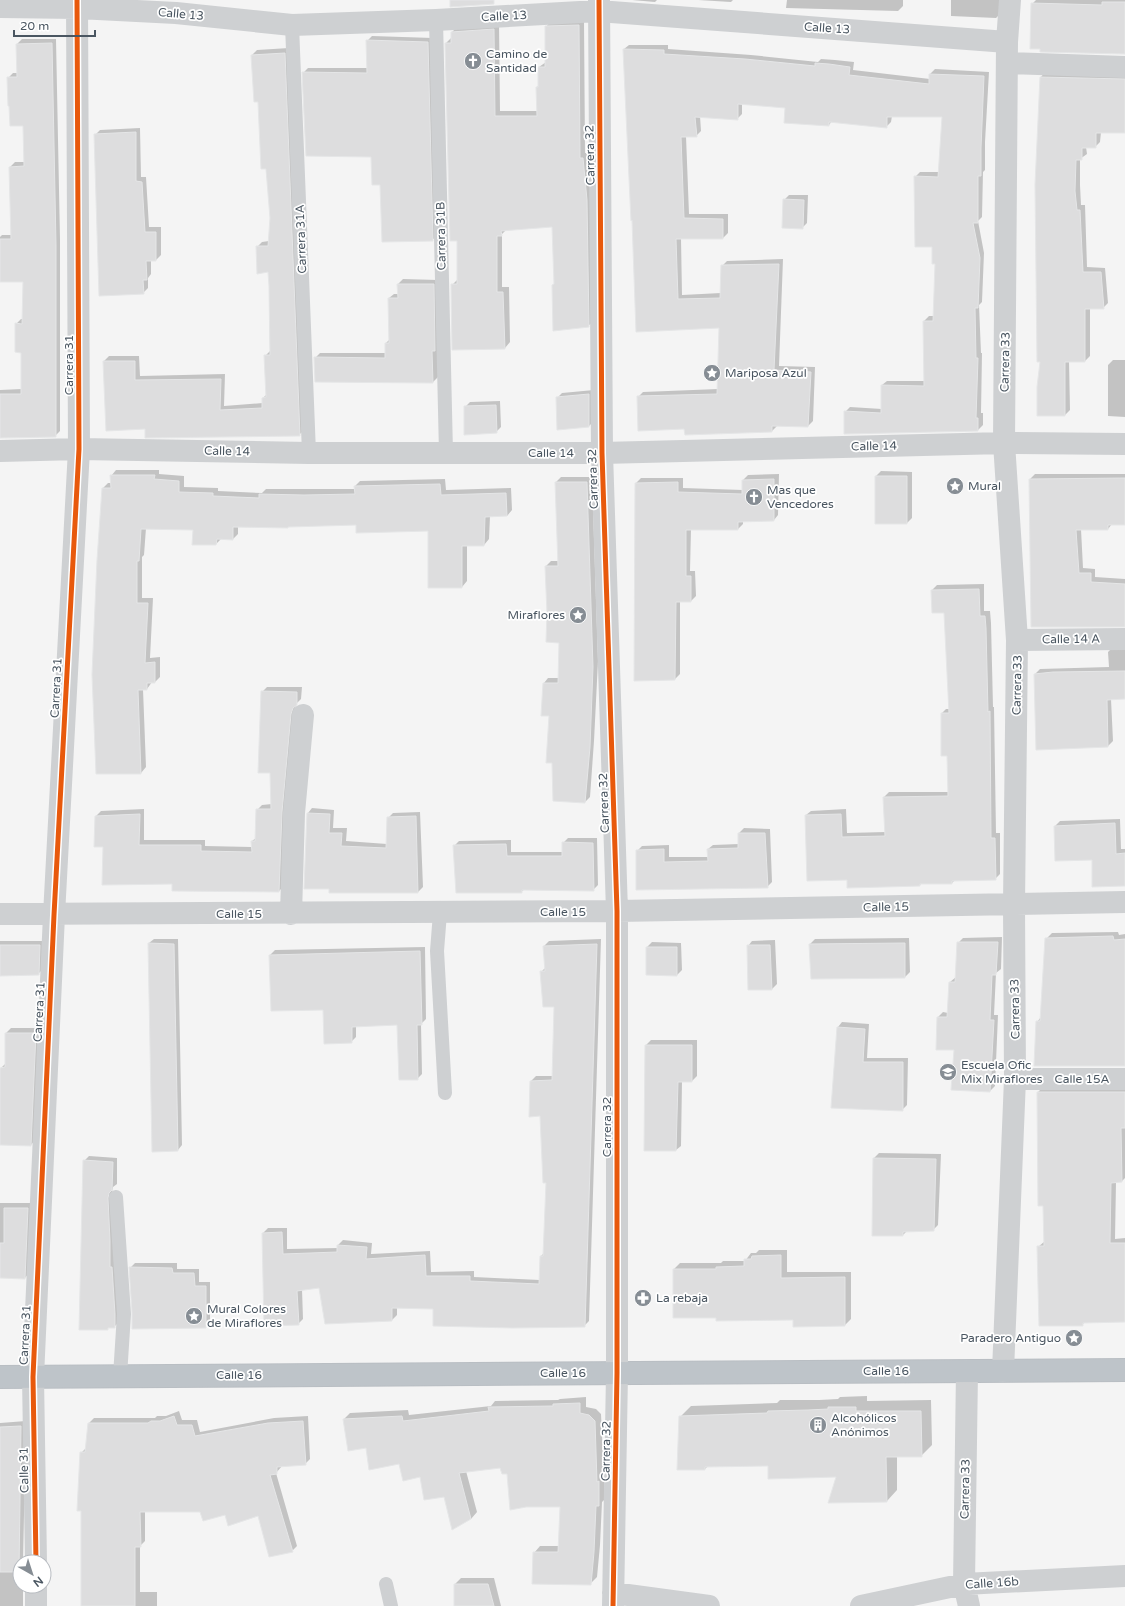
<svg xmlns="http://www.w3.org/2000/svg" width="1125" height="1606" viewBox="0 0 1125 1606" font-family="'Varela Round',sans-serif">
<rect width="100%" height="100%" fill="#f4f4f4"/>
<path fill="#0003" d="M 632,0 L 657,0 L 655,2 Z
M 698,0 L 733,0 L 731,2 Z
M 787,0 L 903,0 L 903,6 L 898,11 L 786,8 Z
M 951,0 L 1001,0 L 1001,13 L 996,18 L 951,16 Z
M 1036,0 L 1125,0 L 1125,54 L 1032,4 Z
M 584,20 L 585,153 L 589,153 L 592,194 L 594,321 L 588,326 L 553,285 L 555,283 L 553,226 L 507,229 L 502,234 L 502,287 L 509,287 L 510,342 L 505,348 L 452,285 L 458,279 L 458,240 L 446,43 L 452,37 L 452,32 L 457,27 L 499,24 L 500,111 L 538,111 L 537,87 L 539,85 L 539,67 L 546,62 L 546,27 L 551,21 Z
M 372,36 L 433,38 L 437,236 L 432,240 L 381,184 L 372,156 L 303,73 L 308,68 L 368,68 L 367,41 Z
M 22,39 L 56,39 L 60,239 L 60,431 L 55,436 L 0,437 L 0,390 L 22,389 L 22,352 L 16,324 L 21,319 L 23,319 L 24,281 L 0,259 L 0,237 L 2,235 L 12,235 L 10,167 L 15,162 L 25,162 L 24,125 L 8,78 L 13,73 L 18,73 L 17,44 Z
M 629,45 L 668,45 L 668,49 L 751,55 L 818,62 L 821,59 L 835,60 L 854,62 L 853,70 L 930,79 L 930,74 L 935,69 L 989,72 L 985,142 L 985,170 L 983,172 L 982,217 L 978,221 L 984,253 L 982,302 L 979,305 L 981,353 L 982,353 L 981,413 L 983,413 L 983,425 L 978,430 L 845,412 L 850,407 L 882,409 L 882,385 L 887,381 L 925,381 L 924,321 L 929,316 L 934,316 L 936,263 L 915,177 L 920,172 L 939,172 L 943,116 L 892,116 L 891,122 L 886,127 L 832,121 L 829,125 L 786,107 L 742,104 L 742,114 L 737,119 L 700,116 L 701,131 L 696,136 L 686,136 L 689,214 L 728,214 L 728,233 L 723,238 L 681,238 L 682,295 L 721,293 L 722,266 L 727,261 L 783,259 L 779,366 L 815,367 L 813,421 L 808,426 L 777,426 L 772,431 L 685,428 L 638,397 L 643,392 L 718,389 L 720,327 L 637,330 L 633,219 L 624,49 Z
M 289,48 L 304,430 L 299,435 L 146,428 L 104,361 L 109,356 L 139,356 L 140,376 L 225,374 L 224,406 L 263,403 L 263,398 L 267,394 L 265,356 L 270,351 L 269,271 L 257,247 L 262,242 L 269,241 L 271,218 L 259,101 L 252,55 L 257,50 Z
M 1045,72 L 1125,75 L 1125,132 L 1101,132 L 1100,142 L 1095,147 L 1086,147 L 1087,154 L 1080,159 L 1080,185 L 1081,205 L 1085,205 L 1087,267 L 1105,268 L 1108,303 L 1103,308 L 1090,308 L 1090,356 L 1085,361 L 1069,361 L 1070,410 L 1065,415 L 1041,361 L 1041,77 Z
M 140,128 L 141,177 L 146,177 L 149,227 L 161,227 L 161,255 L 156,260 L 151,260 L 151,274 L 148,278 L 148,288 L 143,293 L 95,135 L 100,130 Z
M 789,195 L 808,195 L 807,223 L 802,228 L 784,200 Z
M 403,279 L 438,280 L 438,377 L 433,382 L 316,381 L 315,358 L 320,353 L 386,353 L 386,343 L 390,339 L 389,298 L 394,294 L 398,294 L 398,284 Z
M 1113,360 L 1125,360 L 1125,417 L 1108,416 L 1108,365 Z
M 594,390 L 594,421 L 589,426 L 557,398 L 562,393 Z
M 500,401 L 501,427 L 496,432 L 465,407 L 470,402 Z
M 116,470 L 159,470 L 159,474 L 184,476 L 184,487 L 218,488 L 218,491 L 262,493 L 266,489 L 355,489 L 355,486 L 360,481 L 445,479 L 446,490 L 511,488 L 512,510 L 507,516 L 490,516 L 489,539 L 484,545 L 467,545 L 467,581 L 462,587 L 429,530 L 357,524 L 289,526 L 288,527 L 238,526 L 238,534 L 233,539 L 221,539 L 216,544 L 194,529 L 146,528 L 144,555 L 142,557 L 142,598 L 153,598 L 150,658 L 160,657 L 160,677 L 155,682 L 152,682 L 147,689 L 143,689 L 146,767 L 141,773 L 103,488 L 108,483 L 112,483 L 111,476 Z
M 881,471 L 912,472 L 912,518 L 907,523 L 876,476 Z
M 779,474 L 778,515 L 774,520 L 743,521 L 743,524 L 738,529 L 691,529 L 690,571 L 695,571 L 696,596 L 691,601 L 680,601 L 680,674 L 675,679 L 636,483 L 641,478 L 683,478 L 683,488 L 743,490 L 743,480 L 748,475 Z
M 1035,474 L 1125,474 L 1125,524 L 1112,524 L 1108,529 L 1081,529 L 1083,568 L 1095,569 L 1095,577 L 1125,579 L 1125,626 L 1032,626 L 1030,479 Z
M 561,477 L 592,477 L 598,661 L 594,741 L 590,797 L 585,802 L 550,715 L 544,683 L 548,678 L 559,678 L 560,642 L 548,613 L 546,566 L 551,561 L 559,561 L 556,482 Z
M 984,584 L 984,611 L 990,611 L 991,623 L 993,707 L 994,707 L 996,833 L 1000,833 L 1000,874 L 995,879 L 955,880 L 952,883 L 922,883 L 920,885 L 848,879 L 806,815 L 811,811 L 846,809 L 847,833 L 886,832 L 884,797 L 889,792 L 949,792 L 948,755 L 942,713 L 946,709 L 949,709 L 945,612 L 932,590 L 937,585 Z
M 1113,647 L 1125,647 L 1125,698 L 1111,699 L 1113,741 L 1108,746 L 1035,674 L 1040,669 L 1109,667 L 1108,652 Z
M 267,687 L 302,687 L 301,699 L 297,703 L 295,708 L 284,886 L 279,891 L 174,883 L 104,846 L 95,846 L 96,816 L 101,811 L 144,809 L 144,840 L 205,840 L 205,846 L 252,847 L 252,841 L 256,838 L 257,810 L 262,805 L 272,804 L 271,772 L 262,692 Z
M 312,808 L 334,810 L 333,828 L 347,828 L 346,841 L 387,844 L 388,818 L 393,813 L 420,812 L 423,887 L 418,892 L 330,892 L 308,813 Z
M 1120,819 L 1121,849 L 1125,849 L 1125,885 L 1093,859 L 1055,826 L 1060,821 Z
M 744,828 L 770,829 L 772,882 L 767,887 L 637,889 L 637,851 L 642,846 L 669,845 L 669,857 L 709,857 L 708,849 L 713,845 L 739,844 L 739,833 Z
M 568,838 L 597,838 L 598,885 L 593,890 L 525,889 L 521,892 L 454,846 L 459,841 L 511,840 L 511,852 L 563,852 L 563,843 Z
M 1118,932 L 1119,935 L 1125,934 L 1125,1066 L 1037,1022 L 1041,1017 L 1046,939 L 1052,933 Z
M 1002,937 L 1001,969 L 996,973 L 994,1015 L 998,1015 L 995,1086 L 990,1091 L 955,1050 L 938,1017 L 943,1012 L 948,1013 L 950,982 L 956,977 L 958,943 L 963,938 Z
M 909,938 L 910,972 L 905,977 L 810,944 L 815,939 Z
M 154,939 L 178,939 L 182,1145 L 178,1150 L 149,943 Z
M 601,939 L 589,1321 L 584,1326 L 434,1308 L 397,1307 L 397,1315 L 392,1320 L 320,1287 L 302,1289 L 303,1319 L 298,1324 L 263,1233 L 268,1228 L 287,1228 L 287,1249 L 338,1248 L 338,1245 L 343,1240 L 372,1243 L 371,1254 L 430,1251 L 431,1272 L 474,1271 L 474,1277 L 540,1280 L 541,1256 L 544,1253 L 547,1182 L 541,1115 L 531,1081 L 536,1076 L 553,1076 L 555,1006 L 541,972 L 545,968 L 544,946 L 549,941 Z
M 775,940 L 777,984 L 772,989 L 748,946 L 752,941 Z
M 0,941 L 45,941 L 43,969 L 38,974 L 0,975 Z
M 652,942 L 681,943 L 682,970 L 677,975 L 647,947 Z
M 425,947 L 426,1019 L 421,1024 L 422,1074 L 417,1079 L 398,1024 L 356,1025 L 356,1037 L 351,1042 L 324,1009 L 270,955 L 275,950 Z
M 842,1022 L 869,1024 L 867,1058 L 908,1058 L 907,1105 L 902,1110 L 832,1107 L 838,1027 Z
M 11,1028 L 41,1028 L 35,1140 L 31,1145 L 0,1144 L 1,1068 L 6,1063 L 6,1033 Z
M 651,1040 L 697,1040 L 697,1076 L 692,1081 L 682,1081 L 681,1146 L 676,1150 L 646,1045 Z
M 1043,1087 L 1125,1087 L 1125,1178 L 1122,1181 L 1116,1182 L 1115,1239 L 1125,1238 L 1125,1321 L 1085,1322 L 1082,1325 L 1038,1247 L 1045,1241 L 1044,1205 L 1039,1205 L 1038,1092 Z
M 879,1153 L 941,1154 L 938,1225 L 933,1230 L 907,1231 L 903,1235 L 873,1235 L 874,1158 Z
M 89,1156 L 117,1158 L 117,1184 L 113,1187 L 112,1192 L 119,1322 L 114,1327 L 84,1161 Z
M 0,1203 L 33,1203 L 29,1273 L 25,1278 L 0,1277 Z
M 759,1250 L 787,1250 L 787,1272 L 851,1272 L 851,1319 L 845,1325 L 794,1319 L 717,1317 L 674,1269 L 680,1263 L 721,1263 L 723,1261 L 745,1261 L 751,1253 L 756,1253 Z
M 135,1263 L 177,1263 L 177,1269 L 199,1269 L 199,1282 L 210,1282 L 210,1322 L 205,1327 L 130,1268 Z
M 867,1396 L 867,1401 L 931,1400 L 932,1445 L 921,1456 L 897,1456 L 897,1490 L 887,1501 L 837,1476 L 769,1465 L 708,1466 L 705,1469 L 680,1417 L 691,1406 L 777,1403 L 780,1400 L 819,1400 L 838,1399 L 840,1397 Z
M 586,1397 L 586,1407 L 596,1409 L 601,1414 L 605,1499 L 602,1502 L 600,1545 L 597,1577 L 590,1584 L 534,1553 L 540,1546 L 559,1546 L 561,1506 L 508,1473 L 501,1467 L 466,1471 L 477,1512 L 471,1519 L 421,1476 L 400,1463 L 367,1447 L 344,1419 L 350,1413 L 408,1410 L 409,1415 L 491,1406 L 495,1401 L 558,1400 L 560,1399 Z
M 179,1411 L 182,1420 L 197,1420 L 200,1432 L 274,1418 L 308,1416 L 310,1459 L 305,1464 L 282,1466 L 276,1473 L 297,1546 L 292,1551 L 258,1515 L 201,1511 L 145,1511 L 145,1541 L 140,1546 L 140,1592 L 157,1592 L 157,1606 L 83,1606 L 81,1453 L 87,1447 L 89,1423 L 94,1418 L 155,1418 L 157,1416 L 166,1416 Z
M 26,1421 L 23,1562 L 20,1562 L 20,1586 L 23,1586 L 23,1606 L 0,1606 L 0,1423 Z
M 461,1578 L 494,1578 L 501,1606 L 455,1606 L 455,1584 Z"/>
<path fill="#ddddde" stroke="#e5e6e7" d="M 450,0 L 494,0 L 494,4 L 450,7 Z
M 1102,2 L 1125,2 L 1125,54 L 1040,52 L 1040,49 L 1030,49 L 1031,3 L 1102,5 Z
M 579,25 L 580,158 L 583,158 L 587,200 L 589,327 L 553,331 L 552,285 L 554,284 L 552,227 L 501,231 L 502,236 L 497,236 L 497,292 L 503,292 L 505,349 L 452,350 L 451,284 L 457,284 L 457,241 L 450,241 L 445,43 L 451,43 L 451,32 L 494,29 L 495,116 L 537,116 L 536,87 L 538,87 L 538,67 L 545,67 L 545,26 Z
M 366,40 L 428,42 L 433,241 L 382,242 L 380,185 L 372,185 L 371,157 L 306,156 L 302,72 L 367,73 Z
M 52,43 L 56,245 L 56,437 L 0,438 L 0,394 L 21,394 L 21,353 L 15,352 L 15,323 L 22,324 L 23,282 L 0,282 L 0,239 L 11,239 L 9,167 L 24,166 L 23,126 L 10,126 L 9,106 L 8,106 L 7,77 L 17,77 L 16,44 Z
M 623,49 L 664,50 L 664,54 L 745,59 L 815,66 L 815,63 L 829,64 L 850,67 L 849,75 L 929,84 L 929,74 L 984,76 L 981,148 L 981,176 L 978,176 L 978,223 L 973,223 L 980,258 L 978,308 L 975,308 L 976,358 L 978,358 L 976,418 L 978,418 L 978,431 L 844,434 L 844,411 L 881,413 L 881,385 L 924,386 L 923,321 L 933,321 L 935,264 L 932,264 L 932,247 L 915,247 L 914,176 L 938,177 L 942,117 L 887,117 L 887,128 L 829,122 L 829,126 L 784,123 L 785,108 L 738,104 L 738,120 L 695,117 L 697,137 L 681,137 L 684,218 L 723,219 L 723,239 L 676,239 L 678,299 L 720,298 L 721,265 L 779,264 L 774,370 L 811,372 L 808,427 L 772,426 L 772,432 L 685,435 L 684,429 L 638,431 L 637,396 L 717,394 L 719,328 L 636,332 L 632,220 L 631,221 Z
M 285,53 L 300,436 L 145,438 L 145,429 L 106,431 L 103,361 L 135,361 L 135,380 L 221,379 L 220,410 L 262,408 L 262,398 L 266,397 L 264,355 L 270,355 L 269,286 L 268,272 L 257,274 L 256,246 L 268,246 L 270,218 L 266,169 L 261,169 L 258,102 L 254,102 L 251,55 Z
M 1040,77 L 1125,79 L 1125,133 L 1096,133 L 1096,148 L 1082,148 L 1082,160 L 1076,160 L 1075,191 L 1077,210 L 1080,210 L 1083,272 L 1101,272 L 1104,309 L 1085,309 L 1085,362 L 1065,362 L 1065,416 L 1037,416 L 1037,387 L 1040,362 L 1037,362 L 1035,185 Z
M 136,132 L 136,181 L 142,182 L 145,232 L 156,232 L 156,261 L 146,261 L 147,280 L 143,280 L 144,294 L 99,296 L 94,134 Z
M 783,199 L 804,200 L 803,229 L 782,228 Z
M 397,284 L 434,284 L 435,351 L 432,351 L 433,383 L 315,382 L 314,357 L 385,358 L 385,343 L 389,343 L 388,298 L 398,298 Z
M 589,394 L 589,427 L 557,430 L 556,397 Z
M 496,405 L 497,433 L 464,435 L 464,406 Z
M 110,475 L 155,475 L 154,479 L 179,481 L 179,492 L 213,493 L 213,496 L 259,498 L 259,494 L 304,495 L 355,494 L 354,486 L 440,484 L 441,495 L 506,493 L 507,516 L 485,517 L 484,546 L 462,546 L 462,588 L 428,588 L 428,531 L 356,533 L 356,525 L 288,527 L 288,528 L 233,527 L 233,540 L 217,539 L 216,545 L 192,545 L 193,530 L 141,529 L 139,561 L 137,561 L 137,603 L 148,603 L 145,663 L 155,662 L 155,683 L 147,683 L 147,690 L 138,690 L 141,774 L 96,774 L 92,675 L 97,560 L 102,488 L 111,488 Z
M 875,476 L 907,476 L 907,524 L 875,524 Z
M 1125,478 L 1125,525 L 1108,525 L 1108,530 L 1076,530 L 1079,573 L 1091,573 L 1091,582 L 1125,584 L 1125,627 L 1031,627 L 1029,479 Z
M 774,479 L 774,521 L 738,522 L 738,530 L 686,530 L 686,576 L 691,576 L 691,602 L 676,602 L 675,680 L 634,681 L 635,483 L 678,482 L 678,492 L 742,494 L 742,480 Z
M 555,482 L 587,482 L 593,667 L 590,747 L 585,803 L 553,801 L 552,763 L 546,763 L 549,716 L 541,716 L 543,683 L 558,683 L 559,643 L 546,642 L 547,613 L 545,566 L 558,566 Z
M 979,589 L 980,616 L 985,616 L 986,628 L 988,712 L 990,711 L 991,838 L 995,838 L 996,880 L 952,881 L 952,884 L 920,884 L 920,886 L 847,888 L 847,880 L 807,881 L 805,815 L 841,814 L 842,837 L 885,836 L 883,797 L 948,796 L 947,756 L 941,756 L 941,713 L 949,713 L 944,613 L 932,613 L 931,590 Z
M 1125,671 L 1125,699 L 1107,700 L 1108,747 L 1036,750 L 1034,674 L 1053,672 Z
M 261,691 L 297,692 L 297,705 L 293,708 L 291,714 L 282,812 L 279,892 L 172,891 L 172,884 L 102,885 L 103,847 L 94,847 L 95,816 L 140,814 L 139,845 L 201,845 L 201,851 L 252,852 L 251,841 L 255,841 L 256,809 L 271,809 L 270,773 L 258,773 Z
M 307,813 L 330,814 L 329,833 L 342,833 L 341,846 L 386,848 L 387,817 L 416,816 L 418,893 L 329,893 L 329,889 L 304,889 Z
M 1115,823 L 1116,854 L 1125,853 L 1125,886 L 1092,887 L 1092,860 L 1055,861 L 1054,826 Z
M 738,833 L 765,833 L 768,888 L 636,890 L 636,850 L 664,849 L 664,862 L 708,861 L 707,849 L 738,848 Z
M 562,842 L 593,843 L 594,891 L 522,890 L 522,893 L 456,893 L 453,845 L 506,844 L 507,856 L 562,856 Z
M 1113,936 L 1114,940 L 1125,939 L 1125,1066 L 1034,1066 L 1036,1021 L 1040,1021 L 1045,938 Z
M 957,942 L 998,942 L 996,975 L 992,975 L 990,1020 L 994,1020 L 990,1092 L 951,1090 L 954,1050 L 936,1050 L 937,1017 L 947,1017 L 949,982 L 955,982 Z
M 148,943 L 174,944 L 178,1151 L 152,1152 Z
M 905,943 L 905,978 L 811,979 L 809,944 Z
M 597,944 L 585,1327 L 512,1328 L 433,1326 L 433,1309 L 392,1308 L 392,1321 L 325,1324 L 319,1288 L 297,1291 L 299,1325 L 264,1326 L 262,1233 L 282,1232 L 283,1254 L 337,1252 L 337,1245 L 367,1247 L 366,1259 L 425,1255 L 426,1276 L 470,1276 L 470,1281 L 539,1284 L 540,1256 L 543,1256 L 546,1183 L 543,1183 L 540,1116 L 529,1117 L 530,1081 L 552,1080 L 554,1007 L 543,1007 L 540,971 L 545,971 L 543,946 Z
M 0,945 L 40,945 L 39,975 L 0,976 Z
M 747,945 L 770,945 L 772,990 L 748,990 Z
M 646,947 L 677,947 L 677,976 L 646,975 Z
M 420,951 L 422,1025 L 417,1025 L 418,1080 L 399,1080 L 397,1025 L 352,1027 L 352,1043 L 324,1044 L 323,1010 L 271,1011 L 269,955 Z
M 837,1027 L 865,1029 L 863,1062 L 903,1062 L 903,1111 L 831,1108 Z
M 5,1033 L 36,1033 L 31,1146 L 0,1145 L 0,1068 L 5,1067 Z
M 645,1045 L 692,1045 L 692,1082 L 678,1082 L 676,1151 L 644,1151 Z
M 1037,1092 L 1125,1092 L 1125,1128 L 1121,1128 L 1122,1182 L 1111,1183 L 1110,1243 L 1125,1243 L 1125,1322 L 1083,1323 L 1083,1326 L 1039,1326 L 1037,1246 L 1044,1246 L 1043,1206 L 1038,1206 Z
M 873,1158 L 936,1159 L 934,1231 L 903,1232 L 903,1236 L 872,1236 Z
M 83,1160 L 113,1162 L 112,1190 L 109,1193 L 108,1198 L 110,1241 L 110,1267 L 112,1267 L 115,1314 L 115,1328 L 108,1328 L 108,1330 L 79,1330 Z
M 4,1208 L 28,1208 L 25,1279 L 0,1278 L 0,1243 L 4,1243 Z
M 781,1255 L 781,1278 L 845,1277 L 845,1326 L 793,1327 L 793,1320 L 716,1321 L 716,1318 L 673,1318 L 673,1269 L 716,1269 L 716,1267 L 744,1266 L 744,1259 L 751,1259 L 752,1256 Z
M 129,1267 L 172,1268 L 173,1273 L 194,1273 L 195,1286 L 206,1286 L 206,1328 L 132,1329 L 132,1313 Z
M 580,1403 L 580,1413 L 589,1415 L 595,1421 L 597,1482 L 599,1481 L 599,1506 L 596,1506 L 594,1552 L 591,1585 L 532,1584 L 533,1552 L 558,1552 L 560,1507 L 526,1507 L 510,1510 L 507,1474 L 502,1474 L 500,1468 L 459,1473 L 471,1519 L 452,1530 L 444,1497 L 424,1500 L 420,1477 L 403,1481 L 399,1464 L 369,1470 L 366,1448 L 348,1451 L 343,1419 L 402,1416 L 403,1421 L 489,1411 L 488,1407 L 553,1406 L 553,1404 Z
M 828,1407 L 856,1407 L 856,1411 L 921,1411 L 922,1457 L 886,1457 L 887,1502 L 828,1503 L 836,1477 L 768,1479 L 768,1466 L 705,1467 L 705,1470 L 677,1470 L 679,1416 L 767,1413 L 768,1411 L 808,1410 L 828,1409 Z
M 174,1416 L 177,1425 L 192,1425 L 195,1436 L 268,1423 L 303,1421 L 306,1465 L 277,1467 L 277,1474 L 270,1475 L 293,1552 L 269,1557 L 258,1516 L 228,1526 L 225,1515 L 203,1521 L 200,1512 L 140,1512 L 141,1547 L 135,1547 L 135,1606 L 81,1606 L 81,1511 L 77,1511 L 80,1452 L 85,1452 L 88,1423 L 148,1423 L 151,1421 L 160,1421 Z
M 21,1426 L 19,1572 L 0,1572 L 0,1427 Z
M 454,1584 L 488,1584 L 494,1606 L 454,1606 Z"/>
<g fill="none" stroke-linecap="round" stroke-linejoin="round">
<defs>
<path id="highway" d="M 0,1377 L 1125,1370"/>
</defs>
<use href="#highway" stroke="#b9bec3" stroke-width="24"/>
<path stroke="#ced0d2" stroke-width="14" d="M 436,20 L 446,453
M 292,25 L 309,453
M 440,913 L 437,951 L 445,1093
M 116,1197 L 124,1314 L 120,1376
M 386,1584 L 391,1606"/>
<path stroke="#ced0d2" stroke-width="22" d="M 599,0 L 602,453 L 617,911 L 617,1373 L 613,1606
M 0,7 L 78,8 L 176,13 L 292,25 L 436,20 L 598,11 L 1007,42
M 1008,63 L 1125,67
M 0,451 L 79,449 L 309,453 L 602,453 L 1004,443 L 1125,444
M 1017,640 L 1125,639
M 0,914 L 617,911 L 1125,902
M 291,914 L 294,813 L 303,715
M 1015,1079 L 1125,1079
M 967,1371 L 964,1584 L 969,1606
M 1003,1371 L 1015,1079 L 1014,905 L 1017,640 L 1004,443 L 1007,42 L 1010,0
M 36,1562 L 33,1377 L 54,915 L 79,449 L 77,0
M 36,1586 L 36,1606
M 613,1593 L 709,1606
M 861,1606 L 964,1584 L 1125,1576"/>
<use href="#highway" stroke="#bec4c9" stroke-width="22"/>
<defs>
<path id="cycleway" d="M 599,0 L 602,453 L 617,911 L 617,1373 L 613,1606
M 36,1562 L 33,1377 L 54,915 L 79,449 L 77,0"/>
</defs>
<use href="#cycleway" stroke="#fff" stroke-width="8"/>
<use href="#cycleway" stroke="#e8590c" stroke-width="5"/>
</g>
<defs>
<symbol id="church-disc" viewBox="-11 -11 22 22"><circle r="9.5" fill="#868d94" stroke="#fff"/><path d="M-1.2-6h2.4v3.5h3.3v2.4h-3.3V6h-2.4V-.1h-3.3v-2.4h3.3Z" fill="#fff"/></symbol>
<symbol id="sight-disc" viewBox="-11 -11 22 22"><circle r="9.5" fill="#868d94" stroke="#fff"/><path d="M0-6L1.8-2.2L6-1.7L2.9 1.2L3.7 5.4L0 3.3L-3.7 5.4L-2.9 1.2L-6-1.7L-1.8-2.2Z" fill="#fff"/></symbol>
<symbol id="school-disc" viewBox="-11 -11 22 22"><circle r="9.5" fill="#868d94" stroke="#fff"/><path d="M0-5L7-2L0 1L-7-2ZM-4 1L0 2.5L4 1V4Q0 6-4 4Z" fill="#fff"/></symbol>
<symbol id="pharmacy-disc" viewBox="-11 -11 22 22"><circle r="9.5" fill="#868d94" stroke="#fff"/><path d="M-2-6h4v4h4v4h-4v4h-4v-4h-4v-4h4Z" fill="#fff"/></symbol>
<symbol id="building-disc" viewBox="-11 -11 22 22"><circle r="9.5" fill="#868d94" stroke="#fff"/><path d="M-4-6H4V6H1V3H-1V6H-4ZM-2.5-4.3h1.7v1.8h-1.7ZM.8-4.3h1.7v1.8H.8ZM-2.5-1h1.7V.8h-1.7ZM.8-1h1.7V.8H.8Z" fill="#fff"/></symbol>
</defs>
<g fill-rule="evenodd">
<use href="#church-disc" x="463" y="51" width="20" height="20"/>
<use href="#sight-disc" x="702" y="363" width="20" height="20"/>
<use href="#sight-disc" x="945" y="476" width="20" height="20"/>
<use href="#church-disc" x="744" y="487" width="20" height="20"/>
<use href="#sight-disc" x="568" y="605" width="20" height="20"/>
<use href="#school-disc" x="938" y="1062" width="20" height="20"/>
<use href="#pharmacy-disc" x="633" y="1288" width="20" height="20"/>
<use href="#sight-disc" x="184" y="1306" width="20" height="20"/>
<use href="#sight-disc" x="1064" y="1328" width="20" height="20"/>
<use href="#building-disc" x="808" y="1415" width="20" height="20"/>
</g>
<g text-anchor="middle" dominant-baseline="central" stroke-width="3.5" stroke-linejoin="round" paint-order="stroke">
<g font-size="12" fill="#4a5661" stroke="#fff">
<text transform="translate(181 14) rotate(5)">Calle 13</text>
<text transform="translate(504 16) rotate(-3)">Calle 13</text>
<text transform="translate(827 28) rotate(4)">Calle 13</text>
<text transform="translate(590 155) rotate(-91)">Carrera 32</text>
<text transform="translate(441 236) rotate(-91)">Carrera 31B</text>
<text transform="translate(301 239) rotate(-92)">Carrera 31A</text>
<text transform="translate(1005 362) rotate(-89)">Carrera 33</text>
<text transform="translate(69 365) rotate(-90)">Carrera 31</text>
<text transform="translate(874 446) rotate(-1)">Calle 14</text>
<text transform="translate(227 451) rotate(1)">Calle 14</text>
<text x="551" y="453">Calle 14</text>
<text transform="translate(593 479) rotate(-92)">Carrera 32</text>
<text transform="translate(1071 639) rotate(-1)">Calle 14 A</text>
<text transform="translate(1017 685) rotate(-89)">Carrera 33</text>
<text transform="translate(56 688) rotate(-87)">Carrera 31</text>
<text transform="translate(604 803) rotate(-92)">Carrera 32</text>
<text transform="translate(886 907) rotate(-1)">Calle 15</text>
<text x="563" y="912">Calle 15</text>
<text x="239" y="914">Calle 15</text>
<text transform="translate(1015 1009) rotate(-91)">Carrera 33</text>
<text transform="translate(39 1012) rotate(-87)">Carrera 31</text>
<text x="1082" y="1079">Calle 15A</text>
<text transform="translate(607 1127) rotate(-90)">Carrera 32</text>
<text transform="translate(25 1335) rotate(-87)">Carrera 31</text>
<text x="886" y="1371">Calle 16</text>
<text x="563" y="1373">Calle 16</text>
<text x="239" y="1375">Calle 16</text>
<text transform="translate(606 1451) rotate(-89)">Carrera 32</text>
<text transform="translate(24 1470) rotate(-91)">Calle 31</text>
<text transform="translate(965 1489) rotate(-89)">Carrera 33</text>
<text transform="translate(992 1583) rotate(-4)">Calle 16b</text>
</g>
<g font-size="12" fill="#4a5661" stroke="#fff" text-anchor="start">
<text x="486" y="54">Camino de<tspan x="486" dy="14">Santidad</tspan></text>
<text x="725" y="373">Mariposa Azul</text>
<text x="968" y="486">Mural</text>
<text x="767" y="490">Mas que<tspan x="767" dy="14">Vencedores</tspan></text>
<text x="565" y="615" text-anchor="end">Miraflores</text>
<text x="961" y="1065">Escuela Ofic<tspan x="961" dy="14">Mix Miraflores</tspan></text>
<text x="656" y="1298">La rebaja</text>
<text x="207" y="1309">Mural Colores<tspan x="207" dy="14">de Miraflores</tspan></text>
<text x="1061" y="1338" text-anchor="end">Paradero Antiguo</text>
<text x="831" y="1418">Alcohólicos<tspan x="831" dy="14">Anónimos</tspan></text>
</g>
</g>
<g transform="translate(32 1574) rotate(141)"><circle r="19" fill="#ffffff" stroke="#b7bbc0"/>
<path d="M0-3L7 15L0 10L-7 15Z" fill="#868d94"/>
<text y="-6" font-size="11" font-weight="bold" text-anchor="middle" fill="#4a5661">N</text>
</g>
<path d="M14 30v6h81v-6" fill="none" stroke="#4a5661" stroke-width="2"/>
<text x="20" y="30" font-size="12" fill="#4a5661" stroke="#ffffff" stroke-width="3" paint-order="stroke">20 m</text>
</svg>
